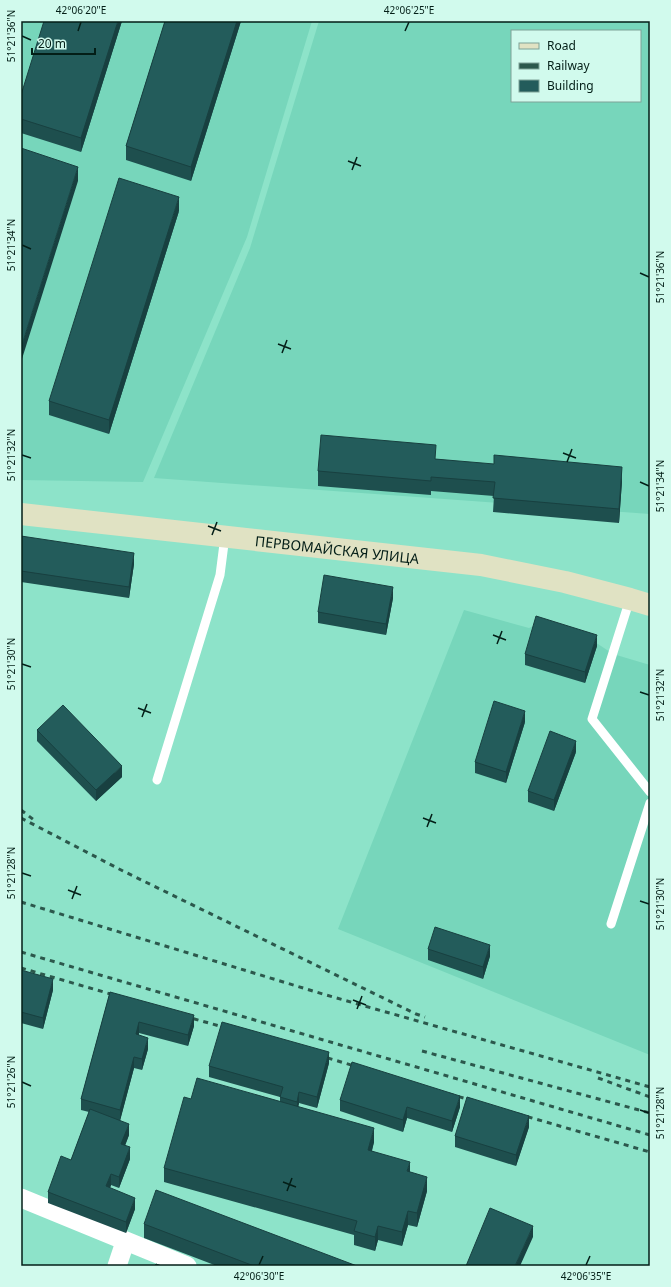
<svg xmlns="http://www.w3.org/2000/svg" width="671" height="1287" viewBox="0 0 671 1287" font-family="'Noto Sans',sans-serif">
<rect width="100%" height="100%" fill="#8de3c9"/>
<path fill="#77d6bb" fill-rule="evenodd" d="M 21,21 L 312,21 L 247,237 L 143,482 L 21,480 Z
M 319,21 L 650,21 L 650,514 L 154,478 L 250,248 ZM 512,31 L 640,31 L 640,101 L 512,101 Z
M 464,610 L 529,628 L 536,625 L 598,644 L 613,654 L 650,665 L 650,1055 L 338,929 Z"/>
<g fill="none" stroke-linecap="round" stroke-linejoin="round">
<path stroke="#fff" stroke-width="9" d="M 630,599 L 592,719 L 650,792
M 157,780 L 220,575 L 225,536
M 611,924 L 650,803"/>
<path stroke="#fff" stroke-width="19" d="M 21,1198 L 187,1266
M 117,1266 L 125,1242"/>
<path stroke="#e0e2c3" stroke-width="22" id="s1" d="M 21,514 L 481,565 L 565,582 L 630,599 L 650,605"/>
<path stroke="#2c584c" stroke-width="3" stroke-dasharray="5 5" stroke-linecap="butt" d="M 21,810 L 34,820
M 21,818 L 123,871 L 416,1014 L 425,1017
M 21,902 L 326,995 L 650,1087
M 21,952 L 650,1135
M 21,968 L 121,997
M 184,1016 L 230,1029
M 422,1051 L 650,1113
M 318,1055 L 361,1068
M 598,1078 L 650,1097
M 449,1094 L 478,1102
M 518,1114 L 650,1152"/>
</g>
<path fill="#1e4f4e" d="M 122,21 L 81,152 L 21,133 L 21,95 Z
M 165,21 L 241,21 L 191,181 L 126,160 L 126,146 Z
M 179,211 L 109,434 L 49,415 L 49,401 Z
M 436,459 L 622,481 L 619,523 L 493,512 L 494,496 L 431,491 L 431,495 L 318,486 L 318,471 Z
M 21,536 L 134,564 L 129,598 L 21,582 Z
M 393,598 L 386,635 L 318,623 L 318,612 Z
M 597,646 L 585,683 L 525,665 L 525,654 Z
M 525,722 L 506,783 L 475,773 L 475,762 Z
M 37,730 L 122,777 L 96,801 L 37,741 Z
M 576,752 L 554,811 L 528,802 L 528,791 Z
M 428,949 L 490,956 L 483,979 L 428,960 Z
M 21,970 L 53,990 L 43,1029 L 21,1023 Z
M 110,992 L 194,1026 L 188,1046 L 139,1033 L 139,1035 L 148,1049 L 142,1070 L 134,1068 L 120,1120 L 129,1135 L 125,1146 L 130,1159 L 119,1188 L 111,1185 L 110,1188 L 135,1209 L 126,1233 L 48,1203 L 48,1192 L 71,1160 L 89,1112 L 81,1110 L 81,1099 Z
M 329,1063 L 317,1108 L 299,1103 L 298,1107 L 374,1142 L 372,1151 L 410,1172 L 427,1191 L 417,1227 L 408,1225 L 402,1246 L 378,1240 L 375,1251 L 354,1245 L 354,1235 L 164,1182 L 164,1168 L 280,1102 L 280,1097 L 209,1077 L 209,1066 Z
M 340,1100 L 460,1107 L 452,1132 L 407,1118 L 403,1132 L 340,1111 Z
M 529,1127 L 516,1166 L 455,1147 L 455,1136 Z
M 144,1224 L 357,1266 L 217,1266 L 144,1238 Z"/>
<path fill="#184040" d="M 118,21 L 122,21 L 81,152 L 81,138 Z
M 237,21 L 241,21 L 191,181 L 191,167 Z
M 78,167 L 78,181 L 21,362 L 21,348 Z
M 179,197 L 179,211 L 109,434 L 109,420 Z
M 622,467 L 622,481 L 619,523 L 619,509 Z
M 134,553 L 134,564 L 129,598 L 129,587 Z
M 393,587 L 393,598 L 386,635 L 386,624 Z
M 597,635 L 597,646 L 585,683 L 585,672 Z
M 525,711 L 525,722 L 506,783 L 506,772 Z
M 576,741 L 576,752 L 554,811 L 554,800 Z
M 122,766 L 122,777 L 96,801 L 96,790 Z
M 490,945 L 490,956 L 483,979 L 483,967 Z
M 53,979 L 53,990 L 43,1029 L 43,1018 Z
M 194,1015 L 194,1026 L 188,1046 L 188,1035 Z
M 139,1022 L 139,1033 L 136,1046 L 136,1034 Z
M 148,1038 L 148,1049 L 142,1070 L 142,1059 Z
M 329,1052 L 329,1063 L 317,1108 L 317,1097 Z
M 134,1057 L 134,1068 L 120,1121 L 120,1110 Z
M 299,1092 L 299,1103 L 297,1113 L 297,1102 Z
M 460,1096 L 460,1107 L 452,1132 L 452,1121 Z
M 407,1107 L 407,1118 L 403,1132 L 403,1120 Z
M 529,1116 L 529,1127 L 516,1166 L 516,1155 Z
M 129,1124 L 129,1135 L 121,1155 L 121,1144 Z
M 374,1128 L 374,1142 L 368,1164 L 368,1150 Z
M 130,1147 L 130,1159 L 119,1188 L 119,1177 Z
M 410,1162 L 410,1176 L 407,1171 Z
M 111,1174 L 111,1185 L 106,1198 L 106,1186 Z
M 427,1177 L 427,1191 L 417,1227 L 417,1213 Z
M 135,1198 L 135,1209 L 126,1233 L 126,1222 Z
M 408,1211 L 408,1225 L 402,1246 L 402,1232 Z
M 378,1226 L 378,1240 L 375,1251 L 375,1237 Z
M 533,1226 L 533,1237 L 520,1266 L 515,1266 Z"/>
<path fill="#235c5b" stroke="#184040" d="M 44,21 L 118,21 L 81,138 L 21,119 L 21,95 Z
M 165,21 L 237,21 L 191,167 L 126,146 Z
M 21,148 L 78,167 L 21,348 Z
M 119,178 L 179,197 L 109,420 L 49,401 Z
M 321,435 L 436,445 L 435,459 L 494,464 L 494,455 L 622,467 L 619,509 L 493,498 L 495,482 L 431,477 L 431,481 L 318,471 Z
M 21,536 L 134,553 L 129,587 L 21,571 Z
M 324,575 L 393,587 L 386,624 L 318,612 Z
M 536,616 L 597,635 L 585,672 L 525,654 Z
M 494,701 L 525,711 L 506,772 L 475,762 Z
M 63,705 L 122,766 L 96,790 L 37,730 Z
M 550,731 L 576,741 L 554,800 L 528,791 Z
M 435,927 L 490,945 L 483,967 L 428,949 Z
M 21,970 L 53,979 L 43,1018 L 21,1012 Z
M 110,992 L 194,1015 L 188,1035 L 139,1022 L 136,1034 L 148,1038 L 142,1059 L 134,1057 L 120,1110 L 81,1099 Z
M 222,1022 L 329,1052 L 317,1097 L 299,1092 L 297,1102 L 280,1097 L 283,1087 L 209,1066 Z
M 352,1062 L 460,1096 L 452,1121 L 407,1107 L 403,1120 L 340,1100 Z
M 197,1078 L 374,1128 L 368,1150 L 410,1162 L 407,1171 L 427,1177 L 417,1213 L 408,1211 L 402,1232 L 378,1226 L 375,1237 L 354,1231 L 357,1221 L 164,1168 L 184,1097 L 191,1099 Z
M 467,1097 L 529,1116 L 516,1155 L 455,1136 Z
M 90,1109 L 129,1124 L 121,1144 L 130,1147 L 119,1177 L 111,1174 L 106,1186 L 135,1198 L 126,1222 L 48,1192 L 61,1156 L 71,1160 Z
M 156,1190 L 357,1266 L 254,1266 L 144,1224 Z
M 490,1208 L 533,1226 L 515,1266 L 466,1266 Z
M 156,1264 L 162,1266 L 155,1266 Z"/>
<path fill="none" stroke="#031e17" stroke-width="1.5" d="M 78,31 L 81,22M 405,31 L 409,22M 22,36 L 31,40M 348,161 L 361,166M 352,170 L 357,157M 22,245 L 31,249M 640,273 L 649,277M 278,344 L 291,349M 282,353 L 287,340M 563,453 L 576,458M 22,455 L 31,458M 567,462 L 572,449M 640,482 L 649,486M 208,526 L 221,531M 212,535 L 217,522M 493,635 L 506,640M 497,644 L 502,631M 22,664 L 31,667M 640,692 L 649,695M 138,708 L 151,713M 142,717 L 147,704M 423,818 L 436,823M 427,827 L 432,814M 22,873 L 31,876M 68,890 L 81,895M 72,899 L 77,886M 640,901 L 649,904M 353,1000 L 366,1005M 357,1009 L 362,996M 22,1082 L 31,1086M 640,1110 L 649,1113M 283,1182 L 296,1187M 287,1191 L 292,1178M 259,1265 L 263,1256M 586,1265 L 590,1256"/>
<g text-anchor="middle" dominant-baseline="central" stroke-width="4" stroke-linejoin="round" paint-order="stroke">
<g font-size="14" fill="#031e17" stroke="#d1faed">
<text stroke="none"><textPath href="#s1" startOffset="318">ПЕРВОМАЙСКАЯ УЛИЦА</textPath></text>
</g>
</g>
<rect width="671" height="1287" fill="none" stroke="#d1faed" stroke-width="44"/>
<rect x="511" y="30" width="130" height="72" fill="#d1faed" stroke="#7fa297"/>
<rect x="519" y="43" width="20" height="6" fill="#e0e2c3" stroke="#7fa297"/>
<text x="547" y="50" font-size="12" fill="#031e17">Road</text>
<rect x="519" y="63" width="20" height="6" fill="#2c584c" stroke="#7fa297"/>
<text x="547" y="70" font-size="12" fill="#031e17">Railway</text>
<rect x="519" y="80" width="20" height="12" fill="#235c5b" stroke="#7fa297"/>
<text x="547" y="90" font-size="12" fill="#031e17">Building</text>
<path d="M32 48v6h63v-6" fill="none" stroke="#031e17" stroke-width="2"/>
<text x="38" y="48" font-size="12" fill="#031e17" stroke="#d1faed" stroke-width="3" paint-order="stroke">20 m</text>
<rect x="22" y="22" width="627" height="1243" fill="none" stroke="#031e17" stroke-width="1.5"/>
<g font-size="10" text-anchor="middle" fill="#031e17">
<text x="81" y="14">42°06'20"E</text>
<text x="409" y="14">42°06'25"E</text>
<text transform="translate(11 36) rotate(-90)" y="4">51°21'36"N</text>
<text transform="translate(11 245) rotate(-90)" y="4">51°21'34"N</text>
<text transform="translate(660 277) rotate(-90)" y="4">51°21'36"N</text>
<text transform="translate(11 455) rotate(-90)" y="4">51°21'32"N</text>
<text transform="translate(660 486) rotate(-90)" y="4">51°21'34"N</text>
<text transform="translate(11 664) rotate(-90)" y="4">51°21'30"N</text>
<text transform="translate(660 695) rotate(-90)" y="4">51°21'32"N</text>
<text transform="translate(11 873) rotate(-90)" y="4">51°21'28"N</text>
<text transform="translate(660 904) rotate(-90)" y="4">51°21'30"N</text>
<text transform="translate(11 1082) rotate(-90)" y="4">51°21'26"N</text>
<text transform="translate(660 1113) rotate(-90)" y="4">51°21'28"N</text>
<text x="259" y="1280">42°06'30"E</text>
<text x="586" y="1280">42°06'35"E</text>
</g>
</svg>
